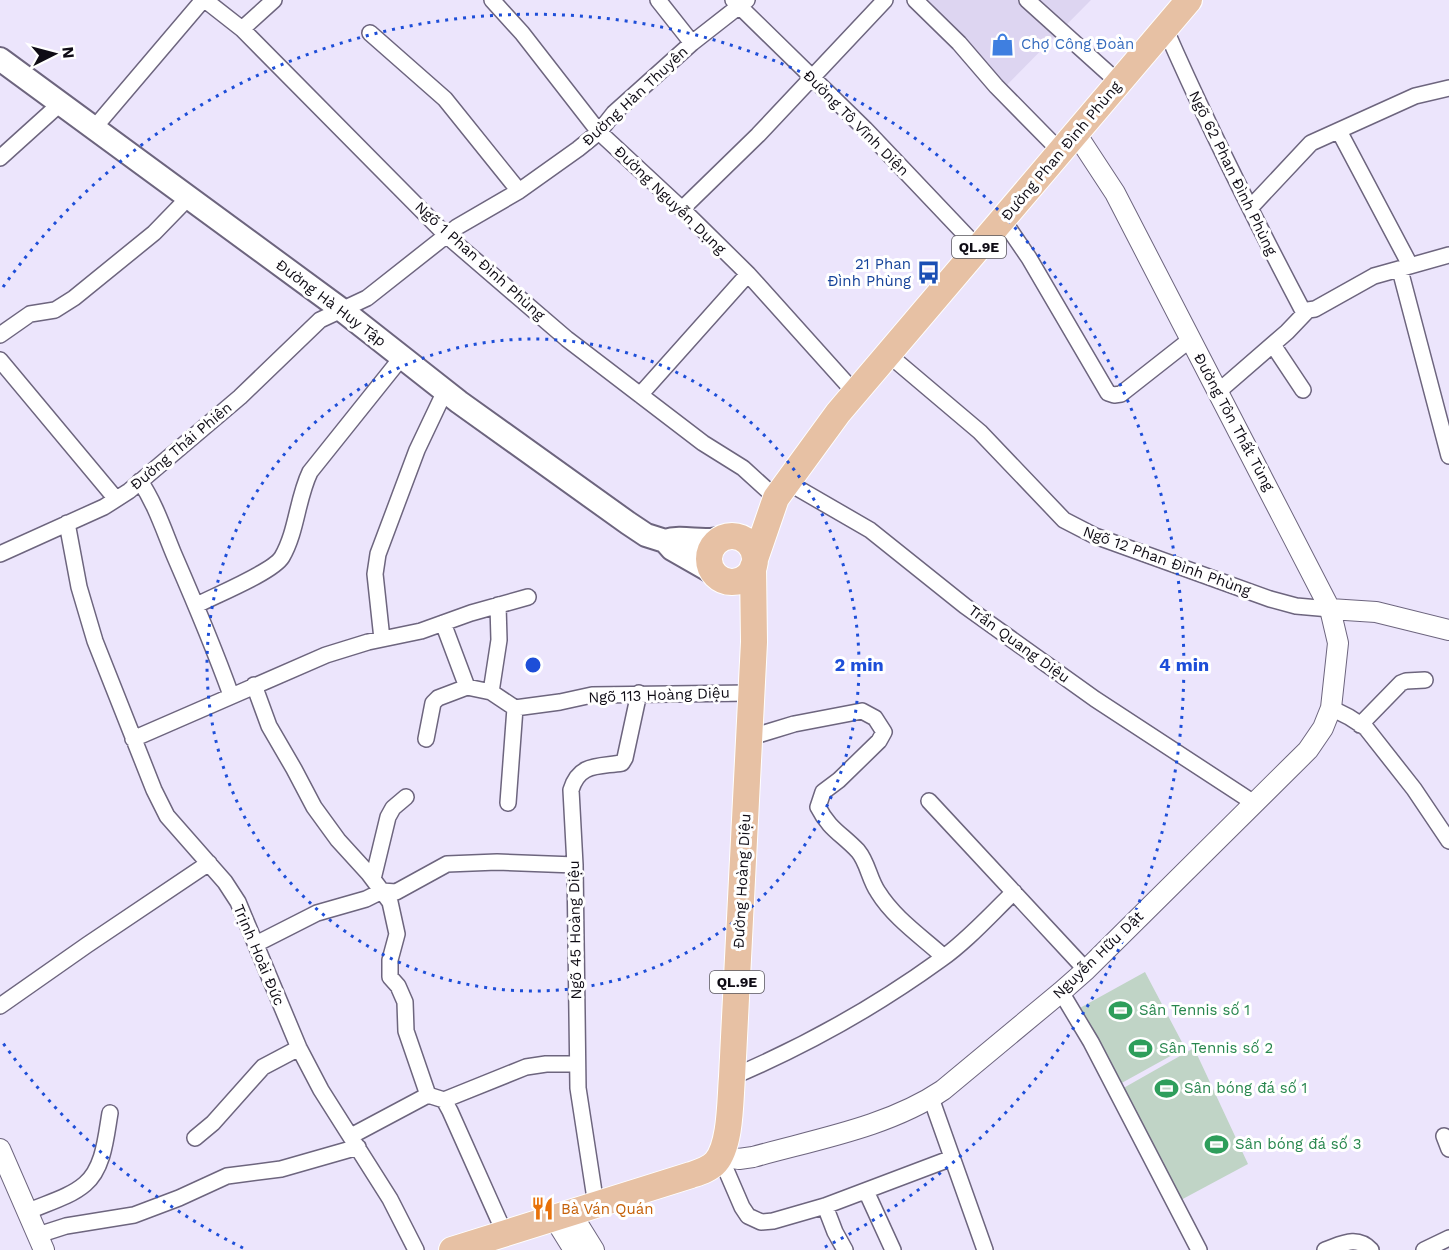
<svg xmlns="http://www.w3.org/2000/svg" width="1449" height="1250" viewBox="0 0 1449 1250" font-family="'Work Sans',sans-serif">
<rect width="100%" height="100%" fill="#ece5fc"/>
<path fill="#ddd5f1" d="M 914,0 L 1091,0 L 1004,88 Z"/>
<path fill="#c0d4c6" d="M 1145,972 L 1185,1048 L 1118,1085 L 1078,1009 Z
M 1194,1048 L 1248,1164 L 1179,1201 L 1120,1090 Z"/>
<g fill="none" stroke-linecap="round" stroke-linejoin="round">
<defs>
<path id="minor" d="M 205,0 L 242,29 L 446,235 L 567,339 L 703,443 L 743,468 L 776,498
M 492,0 L 522,33 L 599,132 L 682,209 L 748,274 L 855,393
M 658,0 L 692,43
M 733,0 L 865,129 L 978,248
M 915,0 L 959,43 L 996,86 L 1060,151
M 1027,0 L 1118,82
M 1165,28 C 1207,124 1254,218 1303,311 L 1308,310
M 242,29 L 274,0
M 370,33 L 445,99 L 519,191
M 95,127 L 203,0
M 1339,131 L 1410,265
M 0,158 L 62,102
M 1250,208 L 1311,143 L 1415,96 L 1449,88
M 682,209 L 758,135 L 885,0
M 1003,220 L 1029,258 L 1108,393 L 1114,395 L 1121,394 L 1191,339
M 1400,270 L 1449,456
M 0,335 L 30,314 L 55,310 L 74,298 L 154,233 L 188,198
M 1273,345 L 1303,390
M 889,355 L 980,432 L 1064,520 L 1095,536 L 1270,599 L 1296,606 L 1330,609
M 0,360 L 116,499
M 1219,391 L 1287,332 L 1308,310 L 1315,309 L 1374,276 L 1449,255
M 640,395 L 748,274
M 140,481 C 156,505 164,531 175,557 C 195,603 214,648 231,695
M 787,482 L 870,530 L 965,606 L 1095,699 L 1254,803
M 67,523 L 79,587 L 95,641 L 154,790 L 167,816 L 225,882 L 238,902 L 299,1048 L 321,1090 L 390,1199 L 416,1250
M 0,554 L 104,507 L 129,491 L 240,397 L 320,320 L 367,298 L 457,227 L 519,191 L 578,149 L 599,132 L 614,113 L 692,43 L 747,0
M 197,605 C 216,595 273,572 282,557 C 297,531 297,499 310,472 L 402,357
M 443,623 L 467,687
M 382,639 L 375,574 L 378,554 L 417,450 L 445,391
M 254,685 L 269,726 L 294,769 L 314,807 L 338,840 L 369,874 L 390,902 L 397,934 L 390,960 L 390,977 L 398,986 L 405,1002 L 406,1031 L 428,1095 L 444,1100 L 450,1111 L 505,1234
M 491,692 L 499,640 L 498,605
M 1331,708 L 1349,717 L 1366,728 L 1414,789 L 1449,841
M 1360,725 L 1401,683 L 1406,681 L 1425,680
M 748,738 L 794,724 L 862,711 L 875,718 L 884,732 L 879,741 L 839,780 L 823,792 L 818,807 C 829,829 842,834 858,851 C 868,863 869,879 878,892 C 894,918 922,937 944,957
M 133,739 L 326,655 L 368,642 L 421,631 L 471,613 L 528,597
M 426,739 L 433,703 L 438,698 L 467,687 L 491,692 L 515,708 L 560,702 L 592,695 L 751,693
M 929,801 L 1086,970
M 508,803 L 515,708
M 373,879 L 388,817 L 393,808 L 406,797
M 256,944 L 317,913 L 366,899 L 382,891 L 396,892 L 447,864 L 497,862 L 575,865
M 1061,992 L 1091,1042 L 1199,1250
M 0,1006 L 87,945 L 209,863
M 732,1077 C 805,1046 875,1007 940,960 C 967,941 990,915 1014,892
M 931,1098 L 985,1250
M 444,1100 L 526,1067 L 546,1064 L 577,1064
M 351,1136 L 428,1095
M 1444,1136 L 1449,1149
M 195,1138 L 213,1123 L 263,1067 L 299,1048
M 720,1156 L 742,1207 L 748,1216 L 761,1222 L 773,1221 L 825,1206 L 952,1158
M 866,1191 L 893,1250
M 596,1205 L 578,1088 L 575,865 L 571,790 C 579,763 598,767 622,763 L 625,758 L 639,693
M 825,1206 L 835,1232 L 845,1250
M 29,1211 C 47,1203 70,1197 85,1184 C 104,1168 106,1136 110,1113
M 38,1235 L 66,1226 L 134,1215 L 179,1198 L 227,1176 L 281,1169 L 358,1147
M 1325,1250 C 1342,1244 1357,1235 1371,1250
M 1424,1250 L 1449,1238"/>
<path id="tertiary" d="M 1330,609 L 1376,612 L 1449,630
M 0,1149 L 44,1250
M 720,1156 L 739,1159 L 753,1157 C 817,1139 888,1127 943,1090 L 1061,992 L 1086,970 L 1308,750 L 1323,728 L 1331,708 L 1338,643 L 1330,609 L 1115,193 L 1075,132
M 571,1213 L 594,1250
M 554,1218 L 574,1250"/>
<path id="secondary" d="M 0,59 L 342,310 L 459,402 L 628,523 L 646,535 L 665,541 L 672,549 L 714,573
M 665,541 C 684,535 703,544 723,538"/>
<path id="primary" d="M709 559a23 23 0 1 1 46 0a23 23 0 1 1-46 0Z
M 755,559 L 776,498 L 838,413 L 1189,0
M 452,1250 L 691,1175 C 700,1172 710,1169 716,1162 C 731,1144 730,1100 732,1077 L 754,642 L 753,567"/>
</defs>
<use href="#minor" stroke="#6d657e" stroke-width="18"/>
<use href="#tertiary" stroke="#6d657e" stroke-width="22"/>
<use href="#secondary" stroke="#6d657e" stroke-width="26"/>
<use href="#primary" stroke="#fff" stroke-width="28"/>
<use href="#minor" stroke="#fff" stroke-width="15"/>
<use href="#tertiary" stroke="#fff" stroke-width="20"/>
<use href="#secondary" stroke="#fff" stroke-width="22"/>
<use href="#primary" stroke="#e7c1a4" stroke-width="26"/>
</g>
<g fill="none" stroke="#1d4ed8" stroke-width="3" stroke-dasharray="3 6">
<circle cx="533" cy="665" r="326"/>
<path d="M243 1248A651 651 0 0 1 3 1043M3 287A651 651 0 1 1 823 1248"/>
</g>
<defs>
<symbol id="shop-bare" viewBox="-9 -9 18 18"><path d="M-5-2.5h2.3a2.7 3.5 0 0 1 5.4 0H5L5.5 6h-11ZM-1.5-2.5h3a1.5 2.3 0 0 0-3 0Z" fill="#3f7fe0" stroke="#fff" stroke-width="2.5" paint-order="stroke"/></symbol>
<symbol id="bus-bare" viewBox="-9 -9 18 18"><path d="M-5-6H5V4H4V6H2V4H-2V6H-4V4H-5ZM-3.5-4V0h7V-4ZM-3.5 1.2v1.5H-2V1.2ZM2 1.2v1.5H3.5V1.2Z" fill="#1a4fb4" stroke="#fff" stroke-width="2.5" paint-order="stroke"/></symbol>
<symbol id="stadium-bare" viewBox="-9 -9 18 18"><path d="M0-5a6.5 5 0 1 0 0 10a6.5 5 0 1 0 0-10ZM-3.5-1.8h7v3.6h-7Z" fill="#2e9e5b" stroke="#fff" stroke-width="2.5" paint-order="stroke"/></symbol>
<symbol id="restaurant-bare" viewBox="-9 -9 18 18"><path d="M-5-6h1v4h1v-4h1v4h1v-4h1v5L-1.5 .5V6h-2V.5L-5-1ZM5-6V6H3V1.5H1.5Q1.5-4 5-6Z" fill="#e8710a" stroke="#fff" stroke-width="2.5" paint-order="stroke"/></symbol>
</defs>
<g fill-rule="evenodd">
<use href="#shop-bare" x="986" y="28" width="33" height="33"/>
<use href="#bus-bare" x="912" y="256" width="33" height="33"/>
<use href="#stadium-bare" x="1104" y="994" width="33" height="33"/>
<use href="#stadium-bare" x="1124" y="1032" width="33" height="33"/>
<use href="#stadium-bare" x="1150" y="1072" width="33" height="33"/>
<use href="#stadium-bare" x="1200" y="1128" width="33" height="33"/>
<use href="#restaurant-bare" x="526" y="1192" width="33" height="33"/>
</g>
<g text-anchor="middle" dominant-baseline="central" stroke-width="6" stroke-linejoin="round" paint-order="stroke">
<g fill="#fff" stroke="#57555b" stroke-width="1.5">
<rect x="952" y="236" width="54" height="22" rx="4.5"/>
<rect x="710" y="971" width="54" height="22" rx="4.5"/>
</g>
<g font-size="14" font-weight="bold" fill="#0f0c15">
<text x="979" y="247">QL.9E</text>
<text x="737" y="982">QL.9E</text>
</g>
<g font-size="15" fill="#366cbe" stroke="#fff" text-anchor="start">
<text x="1021" y="44">Chợ Công Đoàn</text>
</g>
<g font-size="15" fill="#0f0c15" stroke="#fff">
<text transform="translate(635 96) rotate(-43)">Đường Hàn Thuyên</text>
<text transform="translate(856 123) rotate(45)">Đường Tô Vĩnh Diện</text>
<text transform="translate(1061 151) rotate(-50)">Đường Phan Đình Phùng</text>
<text transform="translate(1233 173) rotate(64)">Ngõ 62 Phan Đình Phùng</text>
<text transform="translate(670 200) rotate(44)">Đường Nguyễn Dụng</text>
<text transform="translate(480 261) rotate(42)">Ngõ 1 Phan Đình Phùng</text>
<text transform="translate(331 303) rotate(37)">Đường Hà Huy Tập</text>
<text transform="translate(1234 422) rotate(62)">Đường Tôn Thất Tùng</text>
<text transform="translate(181 446) rotate(-40)">Đường Thái Phiên</text>
<text transform="translate(1167 561) rotate(20)">Ngõ 12 Phan Đình Phùng</text>
<text transform="translate(1019 644) rotate(36)">Trần Quang Diệu</text>
<text transform="translate(659 695) rotate(-2)">Ngõ 113 Hoàng Diệu</text>
<text transform="translate(742 881) rotate(-87)">Đường Hoàng Diệu</text>
<text transform="translate(575 930) rotate(-91)">Ngõ 45 Hoàng Diệu</text>
<text transform="translate(259 955) rotate(67)">Trịnh Hoài Đức</text>
<text transform="translate(1098 955) rotate(-44)">Nguyễn Hữu Dật</text>
</g>
<g font-size="15" fill="#164399" stroke="#fff" text-anchor="end">
<text x="911" y="264">21 Phan<tspan x="911" dy="17">Đình Phùng</tspan></text>
</g>
<g font-size="15" fill="#27864d" stroke="#fff" text-anchor="start">
<text x="1139" y="1010">Sân Tennis số 1</text>
<text x="1159" y="1048">Sân Tennis số 2</text>
<text x="1184" y="1088">Sân bóng đá số 1</text>
<text x="1235" y="1144">Sân bóng đá số 3</text>
</g>
<g font-size="15" fill="#c56008" stroke="#fff" text-anchor="start">
<text x="561" y="1209">Bà Ván Quán</text>
</g>
</g>
<circle cx="533" cy="665" r="9" fill="#1d4ed8" stroke="#fff" stroke-width="3"/>
<g font-size="18" text-anchor="middle" font-weight="bold" fill="#1d4ed8" stroke="#fff" stroke-width="6" stroke-linejoin="round" paint-order="stroke">
<text x="859" y="671">2 min</text>
<text x="1184" y="671">4 min</text>
</g>
<g transform="translate(54 54) rotate(84)" stroke="#ffffff" stroke-width="4.5" paint-order="stroke">
<path d="M0-4.5L10 22L0 15L-10 22Z" fill="#0f0c15"/>
<text y="-9" font-size="16" font-weight="bold" text-anchor="middle" fill="#0f0c15">N</text>
</g>
</svg>
